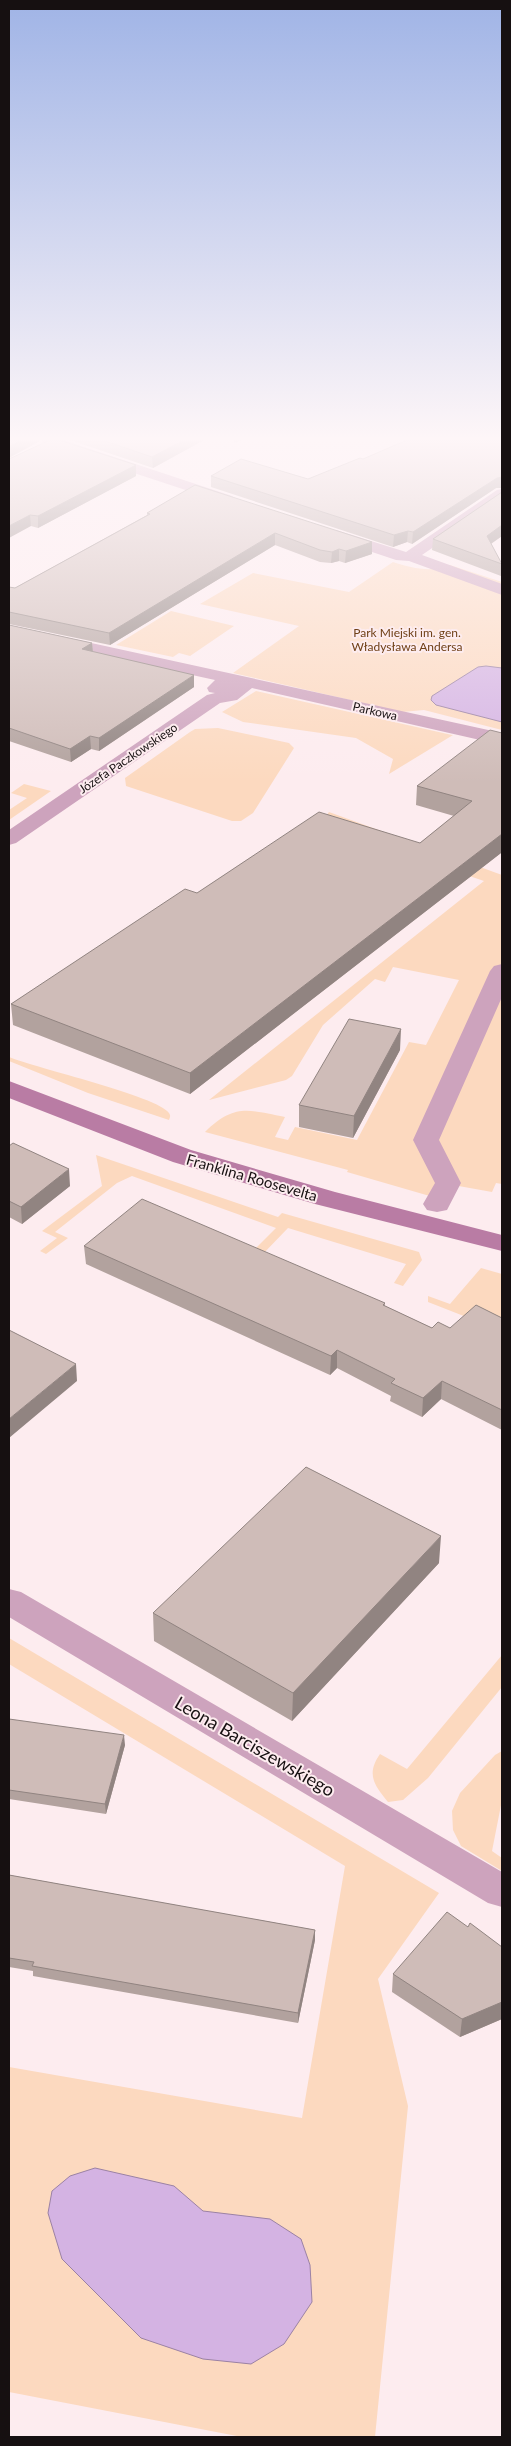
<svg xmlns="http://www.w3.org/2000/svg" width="511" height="2446" viewBox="0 0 511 2446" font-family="Lato,sans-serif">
<rect width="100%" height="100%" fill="#fdecef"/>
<path fill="#fcd9bf" d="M 393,562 C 412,568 431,573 450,565 L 502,582 L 502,730 L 424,710 L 402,712 L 233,673 L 299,626 L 200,604 L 253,573 L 349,592 Z
M 171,611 L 234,626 L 190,656 L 179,653 L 173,657 L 116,645 Z
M 256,691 L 452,735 L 453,735 L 389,774 L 393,759 L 356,738 L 243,722 L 222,712 Z
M 218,728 L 289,743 L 294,748 L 253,813 L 241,821 L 232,821 L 126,786 L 125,778 L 190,732 L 195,729 Z
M 24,784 L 51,791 L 9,820 L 9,810 L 27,798 L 11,793 Z
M 329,812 L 502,875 L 502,1184 L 496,1183 L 492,1192 L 453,1185 L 440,1199 L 347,1172 L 348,1170 L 205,1132 C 235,1103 248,1110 285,1117 L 275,1137 L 288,1140 L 295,1127 L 357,1140 L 409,1042 L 426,1045 L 459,980 L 393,967 L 385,982 L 375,979 L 323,1025 L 292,1076 L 286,1080 L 209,1100 L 484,881 L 319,825 Z
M 9,1057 C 35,1068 158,1096 169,1113 C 171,1116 170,1117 169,1120 L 88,1093 L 9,1061 Z
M 96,1155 L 278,1217 L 282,1213 L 419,1252 L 422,1260 L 403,1286 L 394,1283 L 406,1264 L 288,1228 L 261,1256 L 248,1256 L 276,1228 L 132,1176 L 117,1183 L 55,1232 L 68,1238 L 46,1254 L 40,1251 L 57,1238 L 42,1231 L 102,1186 Z
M 481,1268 L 502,1274 L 502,1331 L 428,1302 L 428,1296 L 450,1304 Z
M 9,1638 L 439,1893 L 378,1979 L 408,2106 L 375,2437 L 242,2437 L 9,2392 L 9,2067 L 302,2118 L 345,1866 L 9,1664 Z
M 502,1655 L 502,1687 L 428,1778 L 403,1800 L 388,1802 C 374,1785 366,1774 380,1754 L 407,1769 Z
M 502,1751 L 502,1800 L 492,1851 L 502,1858 L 502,1871 L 461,1846 L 453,1830 L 452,1811 L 460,1793 L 495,1755 Z"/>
<path fill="#d4b3e3" stroke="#9b82a4" d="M 486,666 L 502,668 L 502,722 L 436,705 L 431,700 L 432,696 L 478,667 Z
M 95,2168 L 174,2186 L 203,2211 L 270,2219 L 301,2239 L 310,2265 L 312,2302 L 284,2344 L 251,2364 L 203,2359 L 141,2338 L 62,2259 L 48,2213 L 52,2191 L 70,2176 Z"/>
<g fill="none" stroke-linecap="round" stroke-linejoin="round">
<path fill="#cda3bd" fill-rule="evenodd" d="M 41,440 L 63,440 L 232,496 L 235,499 L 227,504 L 222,502 L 43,443 Z
M 502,489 L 502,500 L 422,555 L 502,584 L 502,595 L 409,561 L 396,560 L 330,538 L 328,535 L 336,530 L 406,552 L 497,490 Z
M 9,625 L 502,733 L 502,745 L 252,688 L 237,700 L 220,703 L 16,843 L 9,845 L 9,830 L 207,695 L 215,693 L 209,692 L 207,688 L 215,680 L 9,635 Z
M 502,964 L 502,997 L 439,1140 L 461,1183 L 447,1210 L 437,1212 L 427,1210 L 423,1204 L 435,1183 L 413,1140 L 490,971 L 494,966 Z
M 9,1589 L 21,1592 L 502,1872 L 502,1907 L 488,1903 L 9,1617 Z"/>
<path fill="#b97ca4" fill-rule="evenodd" d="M 9,1081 L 191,1150 L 335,1192 L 502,1235 L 502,1251 L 315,1204 L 173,1162 L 9,1098 Z"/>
</g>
<path fill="#b2a29e" d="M 70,440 L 204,440 L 153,468 Z
M 9,459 L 136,476 L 38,528 L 31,526 Z
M 363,459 L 496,488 L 412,544 L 407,542 L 393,547 L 211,487 L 211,476 L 308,479 Z
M 502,492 L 502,536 L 491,544 L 502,564 L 501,576 L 432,550 L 433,539 Z
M 147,513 L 372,542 L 372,554 L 345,563 L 339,561 L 331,563 L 320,562 L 275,545 L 110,645 L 9,624 L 9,587 L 15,588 L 147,515 Z
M 9,625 L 92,643 L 93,652 L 194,687 L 99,751 L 91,749 L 71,762 L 9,741 Z
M 502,733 L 502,853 L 501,853 L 190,1094 L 13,1025 L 11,1004 L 197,893 L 420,843 L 454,816 L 416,805 L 417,786 Z
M 400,1050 L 353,1138 L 299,1127 L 299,1105 Z
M 9,1146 L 70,1186 L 22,1224 L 9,1217 Z
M 84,1246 L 385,1303 L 385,1306 L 432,1328 L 450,1328 L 502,1318 L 502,1430 L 441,1399 L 422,1417 L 390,1401 L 391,1396 L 337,1368 L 330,1375 L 86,1264 Z
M 439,1563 L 292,1721 L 154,1641 L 153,1613 Z
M 9,1719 L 125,1745 L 106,1814 L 9,1799 Z
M 9,1875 L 315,1930 L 315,1940 L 298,2023 L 33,1976 L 33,1971 L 9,1967 Z
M 468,1927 L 502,1947 L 502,2019 L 460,2037 L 392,1992 L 393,1974 Z"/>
<path fill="#918481" d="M 21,440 L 40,440 L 40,441 L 9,458 L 9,447 Z
M 184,440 L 204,440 L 153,468 L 152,457 Z
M 234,440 L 242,440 L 234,443 Z
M 136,465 L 136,476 L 38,528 L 38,516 Z
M 502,477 L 502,488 L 496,488 L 412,544 L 413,532 L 497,478 Z
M 30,515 L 31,526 L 9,538 L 9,526 Z
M 502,525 L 502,536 L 486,547 L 487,536 Z
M 408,531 L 407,542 L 393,547 L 394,535 Z
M 275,533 L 275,545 L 110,645 L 109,633 Z
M 372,542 L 372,554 L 345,563 L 346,551 Z
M 339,549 L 339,561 L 331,563 L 332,552 Z
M 92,643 L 93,655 L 82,649 Z
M 194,675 L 194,687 L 99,751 L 99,738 Z
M 90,736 L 91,749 L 71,762 L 70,749 Z
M 502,834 L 501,853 L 190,1094 L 190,1073 Z
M 401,1029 L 400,1050 L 353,1138 L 354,1116 Z
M 69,1169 L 70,1186 L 22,1224 L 21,1207 Z
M 337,1350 L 337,1368 L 330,1375 L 331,1356 Z
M 76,1364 L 77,1381 L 9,1438 L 9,1419 Z
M 442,1381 L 441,1399 L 422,1417 L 423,1398 Z
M 441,1536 L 439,1563 L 292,1721 L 293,1693 Z
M 124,1735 L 125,1745 L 106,1814 L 105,1804 Z
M 315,1930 L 315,1940 L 298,2023 L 298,2013 Z
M 502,2002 L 502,2019 L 460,2037 L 462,2019 Z"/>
<path fill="#cfbcb8" stroke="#918481" d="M 9,440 L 21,440 L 9,447 Z
M 50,440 L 59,440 L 136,465 L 38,516 L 30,515 L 9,526 L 9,459 Z
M 102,440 L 184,440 L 152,457 Z
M 407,440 L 502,440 L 502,477 L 497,478 L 413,532 L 408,531 L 394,535 L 211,476 L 241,459 L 308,479 L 360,458 L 363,459 Z
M 195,485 L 372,542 L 346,551 L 339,549 L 332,552 L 320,550 L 275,533 L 109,633 L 9,612 L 9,587 L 15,588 L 150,514 L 147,513 Z
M 502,492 L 502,525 L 487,536 L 502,564 L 433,539 Z
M 9,625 L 92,643 L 82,649 L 194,675 L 99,738 L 90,736 L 70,749 L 9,728 Z
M 490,730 L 502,733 L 502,834 L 190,1073 L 11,1004 L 185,889 L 197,893 L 319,812 L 420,843 L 472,801 L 417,786 Z
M 349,1019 L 401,1029 L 354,1116 L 299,1105 Z
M 13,1143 L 69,1169 L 21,1207 L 9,1201 L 9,1146 Z
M 142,1199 L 385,1303 L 383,1305 L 432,1328 L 438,1322 L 450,1328 L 476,1305 L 502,1318 L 502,1410 L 442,1381 L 423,1398 L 391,1383 L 395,1379 L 337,1350 L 331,1356 L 84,1246 Z
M 9,1330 L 76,1364 L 9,1419 Z
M 306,1467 L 441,1536 L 293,1693 L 153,1613 Z
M 9,1719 L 124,1735 L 105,1804 L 9,1790 Z
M 9,1875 L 315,1930 L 298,2013 L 32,1966 L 34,1962 L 9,1958 Z
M 447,1912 L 468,1927 L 470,1923 L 502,1947 L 502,2002 L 462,2019 L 393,1974 Z"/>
<linearGradient id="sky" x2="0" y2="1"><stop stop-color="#a0b4e6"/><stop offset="0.56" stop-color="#fef6f8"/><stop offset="1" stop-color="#fef6f8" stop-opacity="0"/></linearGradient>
<rect width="511" height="783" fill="url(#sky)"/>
<g text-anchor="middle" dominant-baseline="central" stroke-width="4" stroke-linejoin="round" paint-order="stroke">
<g font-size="12" fill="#704118" stroke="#fdecef">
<text x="407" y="632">Park Miejski im. gen.<tspan x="407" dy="14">Władysława Andersa</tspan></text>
</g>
<g font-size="12" fill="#161011" stroke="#fdecef">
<text transform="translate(375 711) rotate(13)">Parkowa</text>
<text transform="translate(128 758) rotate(-34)">Józefa Paczkowskiego</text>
</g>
<g font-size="15" fill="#161011" stroke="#fdecef">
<text transform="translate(252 1177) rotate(16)">Franklina Roosevelta</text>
</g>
<g font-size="18" fill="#161011" stroke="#fdecef">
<text transform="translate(255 1746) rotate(30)">Leona Barciszewskiego</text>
</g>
</g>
<rect width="511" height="2446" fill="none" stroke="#161011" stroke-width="20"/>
</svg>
